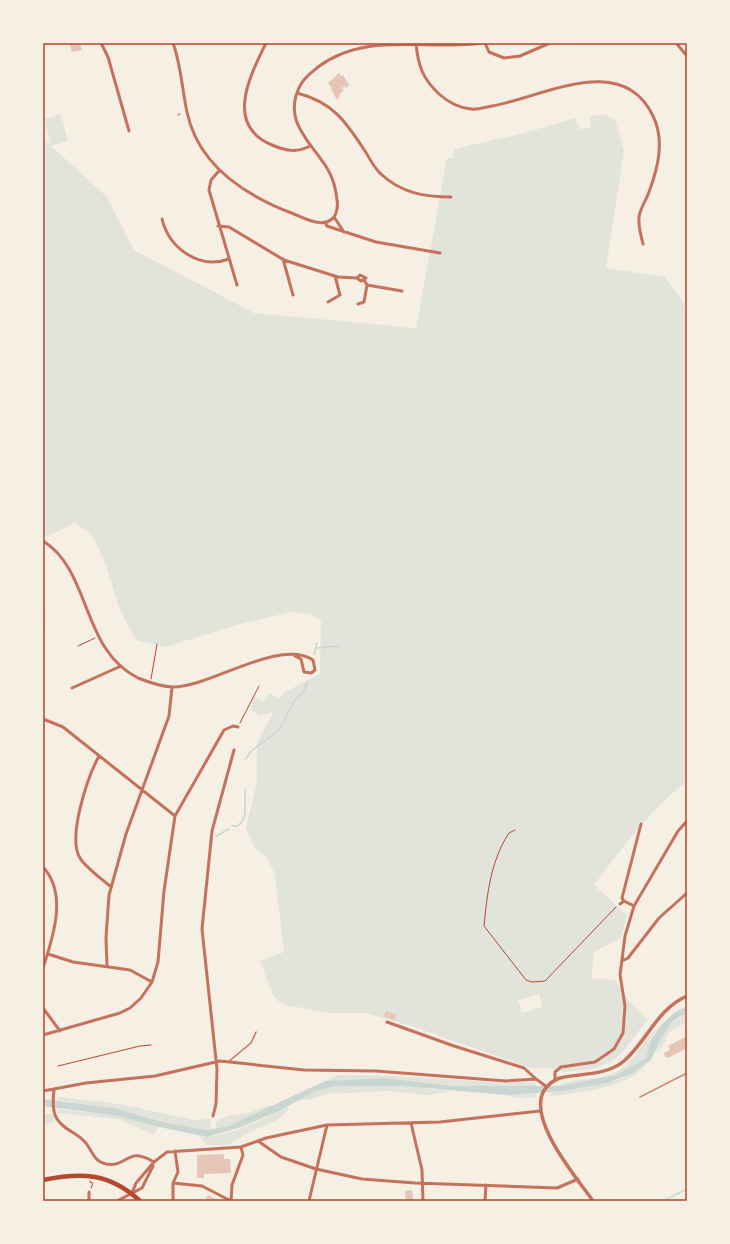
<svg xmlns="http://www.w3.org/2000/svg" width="730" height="1244" viewBox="0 0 730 1244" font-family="Jost,sans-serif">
<rect width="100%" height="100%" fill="#f6efe4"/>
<path fill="#e2e4dc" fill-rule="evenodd" d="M 61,114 L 68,141 L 51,146 L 107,197 L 134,250 L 254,313 L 416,328 L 447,158 L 454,158 L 454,149 L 524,133 L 575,118 L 579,129 L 591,128 L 590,116 L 606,114 L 616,122 L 624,151 L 606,268 L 665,277 L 687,307 L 687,782 C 649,809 622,849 594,885 L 627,915 L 621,938 L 594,952 L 591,978 L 615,980 L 632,1005 L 648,1019 L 622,1053 L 611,1062 L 592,1069 L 565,1072 L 549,1068 L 531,1068 L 408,1025 L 365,1013 L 332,1013 L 290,1006 L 279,1002 L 272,993 L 260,961 L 284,952 L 275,875 L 267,857 L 255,849 L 246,828 L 257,782 L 257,743 L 274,711 L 260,716 L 251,710 L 254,696 L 263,701 L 269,694 L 280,698 L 283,693 L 320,674 L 321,621 L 310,614 L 292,612 L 240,624 L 165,647 L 136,640 L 120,610 L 105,563 L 95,540 L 90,533 L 75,523 L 46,537 L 43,535 L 43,138 L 51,145 L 44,119 ZM 539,994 L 543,1007 L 522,1013 L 518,1000 Z
M 687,1014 L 687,1022 L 669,1032 L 662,1047 L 655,1053 C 660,1037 670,1019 687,1014 Z
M 658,1028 L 651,1040 L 646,1058 C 621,1075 588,1085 557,1086 C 574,1077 595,1081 612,1074 C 637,1063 640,1040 658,1028 Z
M 648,1062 C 631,1089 578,1092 548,1097 L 551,1092 L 578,1089 L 624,1078 Z
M 339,1075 C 393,1075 448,1079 503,1083 C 513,1083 531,1078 538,1086 L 453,1086 L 384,1078 L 325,1081 Z
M 335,1086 L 403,1086 L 450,1091 L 426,1095 L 389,1091 L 327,1094 L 309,1100 L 298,1099 L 326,1087 Z
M 537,1093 L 535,1097 C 525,1098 516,1100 507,1095 Z
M 58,1097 L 119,1104 L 194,1120 L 211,1119 L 211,1130 L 185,1127 L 114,1108 L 57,1100 Z
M 268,1106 L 274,1106 L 229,1126 L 215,1130 L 217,1120 L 228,1116 L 248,1113 Z
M 287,1107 L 289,1109 L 278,1120 L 254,1130 L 228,1145 L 207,1145 L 199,1136 C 225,1139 263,1119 287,1107 Z
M 57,1109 L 119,1116 L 158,1127 L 154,1135 L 119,1119 L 58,1113 Z
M 43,1113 L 55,1115 L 57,1120 L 43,1126 Z"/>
<path fill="#c9d6d2" d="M 687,1006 L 687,1014 L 680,1016 L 672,1022 L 661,1038 L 651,1060 L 631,1074 L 607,1083 L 564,1091 L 507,1095 L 403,1086 L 335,1086 L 316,1091 L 279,1111 L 241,1127 L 207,1137 L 150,1125 L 118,1116 L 43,1106 L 43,1099 L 114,1108 L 164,1122 L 207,1130 L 229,1126 L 325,1081 L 384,1078 L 453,1086 L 561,1086 L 615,1075 L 636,1064 L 646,1058 L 651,1040 L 662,1024 L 675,1012 Z"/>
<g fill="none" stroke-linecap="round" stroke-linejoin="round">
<path stroke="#c9d6d2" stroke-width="1.5" d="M 316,648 L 338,646
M 314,654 L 317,643
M 246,759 L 251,751 L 279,730 L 295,700 L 303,692 L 308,681
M 232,826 L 238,826 L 243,820 L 245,813 L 245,789
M 216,836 L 229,829
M 663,1201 L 687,1189"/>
</g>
<path fill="#e6c5b7" d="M 67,43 L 80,43 L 82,50 L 72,52 L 70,45 Z
M 339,73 L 341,76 L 343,75 L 349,85 L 346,88 L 345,86 L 342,88 L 344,90 L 339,95 L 340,97 L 337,100 L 331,89 L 332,88 L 328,83 Z
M 386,1011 L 396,1015 L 394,1020 L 384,1016 Z
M 687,1036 L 687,1048 L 668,1058 L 665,1057 L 664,1053 L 670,1050 L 668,1046 Z
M 224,1154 L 224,1159 L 230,1159 L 231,1173 L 204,1174 L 204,1178 L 197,1178 L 197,1155 Z
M 412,1190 L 413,1201 L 406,1201 L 405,1191 Z
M 208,1195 L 219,1201 L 205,1201 Z"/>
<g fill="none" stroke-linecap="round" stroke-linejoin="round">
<path stroke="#b5482f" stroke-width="1" d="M 178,115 L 180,114
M 78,646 L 95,638
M 151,679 L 157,644
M 240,723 L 259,686
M 515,830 L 509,833 C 491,860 487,894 484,926 L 526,980 L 532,982 L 545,981 L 616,907
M 58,1066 L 140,1046 L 151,1045
M 90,1181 L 90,1182 L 93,1183 L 91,1188"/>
<path stroke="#c5725c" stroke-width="1.5" d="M 228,1062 L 251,1043 L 256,1032"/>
<path stroke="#c5725c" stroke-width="3" d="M 101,43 L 108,57 L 129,131
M 173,43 C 181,65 182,89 187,112 C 198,165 246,196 294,214 C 306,219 324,229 334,217 C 337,213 338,205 337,200 C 336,189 333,178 327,168 C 310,141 281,120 301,84 C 305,77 312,72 318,67 C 366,31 426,51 481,43
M 266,43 C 250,76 224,125 272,145 C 286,151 297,153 310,146
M 416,43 C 418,65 422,78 439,94 C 448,102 459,108 471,109 C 477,110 486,107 492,106 C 543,97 622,51 653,116 C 665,140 658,168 649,192 C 646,200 640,209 639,217 C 638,226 641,235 643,244
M 485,43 L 489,52 L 504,58 L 520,56 L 550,43
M 676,43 L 687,56
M 297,93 C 333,102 346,122 365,151 C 370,159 374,168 381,174 C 401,193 425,197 451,197
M 219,171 L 211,180 L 209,190 L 237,285
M 334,217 L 344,232
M 162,219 C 169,248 199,270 229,259
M 325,222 L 327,226 L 376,242 L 440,253
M 218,226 L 229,227 L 284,260 L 338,277 L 357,278 L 361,281 L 366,278 L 360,275 L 357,278
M 283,259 L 293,295
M 364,280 L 367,285 L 402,291
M 328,302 L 340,295 L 335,276
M 358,304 L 364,302 L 367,285
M 43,541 C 91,570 81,650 138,678 C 148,682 162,687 173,687 C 211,687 278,638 313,660 L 315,670 L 311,673 L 304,672 L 301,659 L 295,656
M 43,606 L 43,627
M 72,688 L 121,666
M 43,719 L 63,727 L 175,816
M 99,756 C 88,776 67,837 80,858 C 85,867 103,880 111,887
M 43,867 C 68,894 53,937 43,968
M 624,901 L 622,898 L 641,824
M 620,904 L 624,901 L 634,906
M 48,954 L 73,962 L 130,970 L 152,982
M 622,961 L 628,958 L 659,918 L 687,893
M 107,966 L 106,938 L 109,895 L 126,834 L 169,716 L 172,687
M 43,1008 L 60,1031
M 387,1022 L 454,1046 L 524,1068 L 536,1079
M 43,1035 L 120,1013 L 130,1008 L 141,998 L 152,982 L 158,962 L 164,891 L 175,816 L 224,730 L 233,726 L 238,727
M 555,1080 L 555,1072 L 561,1067 L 595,1062 L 614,1049 L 623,1033 L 625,1006 L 620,975 L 625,936 L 634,906 L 678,831 L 687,821
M 54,1090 C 53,1098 52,1109 56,1117 C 61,1128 75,1132 83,1140 C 92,1148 92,1161 106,1164 C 128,1168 127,1145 154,1162
M 43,1091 L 86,1083 L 155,1076 L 220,1061 L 304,1070 L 376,1071 L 506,1081 L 536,1079 L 547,1087
M 213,1116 L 216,1104 L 217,1069 L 202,929 L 212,831 L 234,750
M 411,1123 L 422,1170 L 423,1201
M 258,1141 L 281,1157 L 316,1169 L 362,1179 L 415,1183 L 557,1188 L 578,1179
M 173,1183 L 202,1186 L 231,1201
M 132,1193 L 136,1183 L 154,1162 L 167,1152 L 241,1147 L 266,1138 L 327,1125 L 440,1122 L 540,1111
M 89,1201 L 89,1192
M 117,1201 L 142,1188 L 153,1166
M 173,1201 L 173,1183 L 178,1172 L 175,1151
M 231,1201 L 232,1185 L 243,1155 L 241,1147
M 309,1201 L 327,1125
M 485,1201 L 486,1185"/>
<path stroke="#c5725c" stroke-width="3.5" d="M 593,1201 C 577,1178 525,1118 545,1089 C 549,1084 554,1080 560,1078 C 581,1073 606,1076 624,1061 C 647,1041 657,1009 687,996"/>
<path stroke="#b5482f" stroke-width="4.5" d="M 43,1180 C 82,1172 110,1173 140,1201"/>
<path stroke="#cf8b77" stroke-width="1.5" d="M 640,1097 L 687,1073"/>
</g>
<rect width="730" height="1244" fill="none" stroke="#f6efe4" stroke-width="88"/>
<rect x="44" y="44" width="642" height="1156" fill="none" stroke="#b5482f" stroke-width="1.5"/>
</svg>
